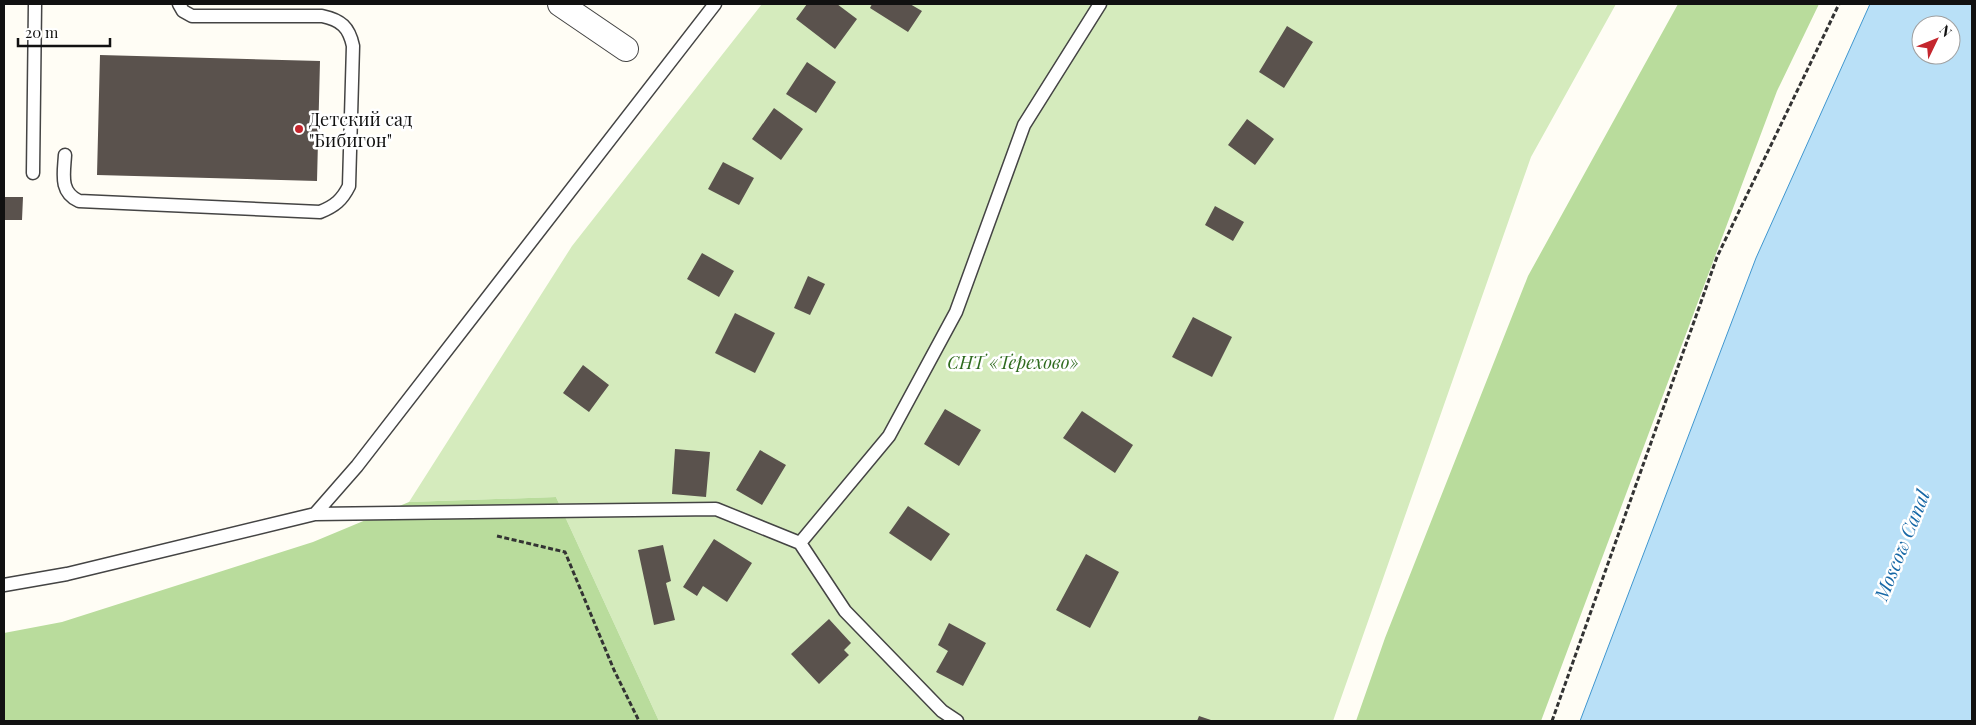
<svg xmlns="http://www.w3.org/2000/svg" width="1976" height="725" viewBox="0 0 1976 725" font-family="'Playfair Display',serif">
<rect width="100%" height="100%" fill="#fffdf5"/>
<path fill="#d5ebbd" d="M 762,4 L 1616,4 L 1531,157 L 1333,721 L 659,721 L 556,497 L 409,502 L 572,246 Z"/>
<path fill="#b9dc9c" d="M 1678,4 L 1819,4 L 1777,91 L 1541,721 L 1356,721 L 1385,638 L 1528,276 Z
M 556,497 L 659,721 L 4,721 L 4,633 L 62,622 L 313,542 L 409,502 Z"/>
<path fill="#b9e0f7" stroke="#3f96cf" fill-rule="evenodd" d="M 1870,4 L 1972,4 L 1972,721 L 1580,721 L 1756,258 ZM 1921,25 L 1951,25 L 1951,55 L 1921,55 Z"/>
<path fill="#5a524d" d="M 807,4 L 837,4 L 857,19 L 835,49 L 796,19 Z
M 872,4 L 910,4 L 922,11 L 908,32 L 870,8 Z
M 1287,26 L 1313,42 L 1284,88 L 1259,72 Z
M 100,55 L 320,61 L 317,181 L 97,175 Z
M 807,62 L 836,82 L 816,113 L 786,94 Z
M 774,108 L 803,129 L 781,160 L 752,139 Z
M 1247,119 L 1274,139 L 1255,165 L 1228,145 Z
M 723,162 L 754,178 L 739,205 L 708,189 Z
M 4,197 L 23,197 L 22,220 L 4,220 Z
M 1215,206 L 1244,222 L 1233,241 L 1205,225 Z
M 702,253 L 734,271 L 719,297 L 687,279 Z
M 808,276 L 825,284 L 810,315 L 794,308 Z
M 735,313 L 775,333 L 755,373 L 715,353 Z
M 1193,317 L 1232,337 L 1212,377 L 1172,357 Z
M 583,365 L 609,385 L 589,412 L 563,393 Z
M 945,409 L 981,430 L 959,466 L 924,444 Z
M 1082,411 L 1133,445 L 1115,473 L 1063,438 Z
M 675,449 L 710,452 L 706,497 L 672,494 Z
M 760,450 L 786,465 L 762,505 L 736,490 Z
M 908,506 L 950,534 L 931,561 L 889,533 Z
M 714,539 L 752,563 L 727,602 L 703,586 L 697,596 L 683,587 Z
M 663,545 L 671,581 L 666,583 L 675,620 L 654,625 L 638,550 Z
M 1086,554 L 1119,572 L 1090,628 L 1056,610 Z
M 829,619 L 851,643 L 844,650 L 849,655 L 819,684 L 791,654 Z
M 949,623 L 986,643 L 963,686 L 936,672 L 948,651 L 938,645 Z
M 1199,716 L 1214,721 L 1197,721 Z"/>
<g fill="none" stroke-linecap="round" stroke-linejoin="round">
<defs>
<path id="lane" d="M 65,155 C 64,173 59,192 79,201 L 320,212 C 335,206 342,200 349,186 L 353,46 C 349,27 341,20 322,16 L 192,16 L 183,11 L 179,4
M 33,173 L 35,4
M 315,514 L 716,509 L 800,543 L 889,436 L 956,312 L 1024,125 L 1100,4
M 800,543 L 845,611 L 942,711 L 957,721
M 4,585 L 67,574 L 315,514 L 357,466 L 715,4"/>
<path id="street" d="M 560,4 L 626,49"/>
</defs>
<use href="#lane" stroke="#444" stroke-width="15"/>
<use href="#street" stroke="#444" stroke-width="26"/>
<path stroke="#333" stroke-width="3" stroke-dasharray="5 2.5" stroke-linecap="butt" d="M 497,536 L 565,552 L 614,670 L 639,721
M 1552,721 L 1717,257 L 1839,4"/>
<use href="#lane" stroke="#fff" stroke-width="12"/>
<use href="#street" stroke="#fff" stroke-width="24"/>
</g>
<circle fill="#c4262e" stroke="#fff" stroke-width="2" cx="299" cy="129" r="5"/>
<g text-anchor="middle" dominant-baseline="central" stroke-width="5" stroke-linejoin="round" paint-order="stroke">
<g font-size="18" fill="#111" stroke="#fff" text-anchor="start">
<text x="309" y="119">Детский сад<tspan x="309" dy="21">"Бибигон"</tspan></text>
</g>
<g font-size="18" font-style="italic" fill="#2f6b1f" stroke="#fff">
<text x="1013" y="362">СНТ «Терехово»</text>
</g>
<g font-size="19" font-style="italic" fill="#1768a6" stroke="#fff">
<text transform="translate(1901 545) rotate(-68)">Moscow Canal</text>
</g>
</g>
<rect width="1976" height="725" fill="none" stroke="#111111" stroke-width="10"/>
<g transform="translate(1936 40) rotate(47)"><circle r="24" fill="#ffffff" stroke="#a0a0a0"/>
<path d="M0-4L9 19L0 12L-9 19Z" fill="#c4262e"/>
<text y="-8" font-size="14" font-weight="bold" text-anchor="middle" fill="#111111">N</text>
</g>
<path d="M18 38v8h92v-8" fill="none" stroke="#111111" stroke-width="2.5"/>
<text x="25" y="38" font-size="15" fill="#111111" stroke="#ffffff" stroke-width="4" paint-order="stroke">20 m</text>
</svg>
